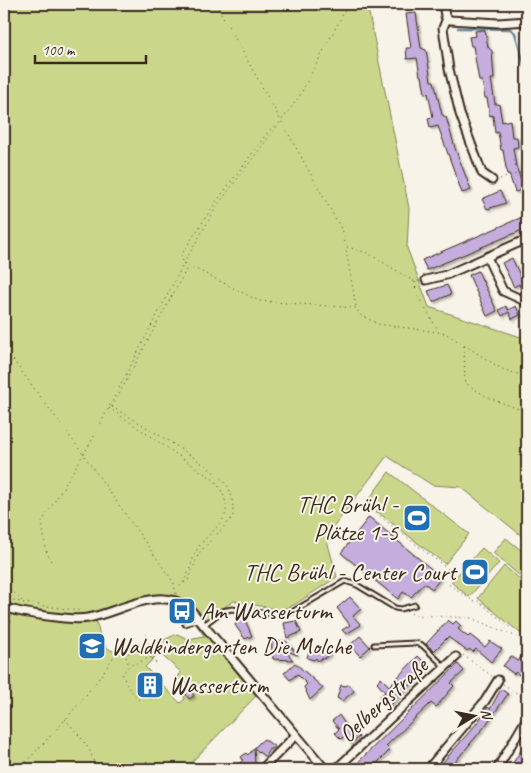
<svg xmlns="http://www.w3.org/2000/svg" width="531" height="773" viewBox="0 0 531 773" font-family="Caveat,sans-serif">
<defs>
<filter id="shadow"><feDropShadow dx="2" dy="2" stdDeviation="1" flood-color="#0004"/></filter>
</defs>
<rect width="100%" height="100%" fill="#f7f3e8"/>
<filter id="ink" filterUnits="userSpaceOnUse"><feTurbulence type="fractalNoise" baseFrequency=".02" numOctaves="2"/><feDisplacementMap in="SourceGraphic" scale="10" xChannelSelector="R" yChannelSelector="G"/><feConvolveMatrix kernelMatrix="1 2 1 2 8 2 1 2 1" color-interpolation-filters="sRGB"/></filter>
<g filter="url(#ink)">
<path fill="#cad78b" stroke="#828054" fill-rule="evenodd" d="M 4,4 L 367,4 L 409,208 L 407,248 L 429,307 L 527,339 L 527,540 L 461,487 L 432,485 L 387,456 L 326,537 L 337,577 L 294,605 L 281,610 L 234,601 L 207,618 L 212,633 L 210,640 L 256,696 L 185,769 L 4,769 ZM 158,600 L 175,602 L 185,608 L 204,636 L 188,639 L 177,634 C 158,642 120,666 104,644 C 99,638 98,625 95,618 ZM 159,653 L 181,672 L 176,681 L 185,699 L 180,703 L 145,667 Z
M 389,472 L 469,534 L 445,564 L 366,503 Z
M 506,538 L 527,555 L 527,582 L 493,553 Z
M 482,548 L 499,563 L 469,597 L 451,582 Z
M 504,566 L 527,585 L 526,638 L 478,598 Z"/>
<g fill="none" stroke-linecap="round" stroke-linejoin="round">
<path stroke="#6d8a9b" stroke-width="2.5" d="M 458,28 L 510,29 L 515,33 L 527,73"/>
</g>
<path fill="#c5aedd" stroke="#3b2a1e" filter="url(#shadow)" d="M 416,13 L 421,48 L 426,50 L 431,81 L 434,81 L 442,115 L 446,117 L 455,148 L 471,190 L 462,193 L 438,126 L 430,128 L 428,118 L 433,117 L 428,93 L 425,94 L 422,76 L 420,76 L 417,58 L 407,59 L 406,48 L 411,48 L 406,14 Z
M 482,30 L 485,30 L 488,47 L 492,51 L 494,79 L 491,79 L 495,104 L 499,104 L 502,122 L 510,120 L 512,137 L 517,137 L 518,147 L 513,148 L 516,166 L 524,189 L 515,192 L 509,174 L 507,174 L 503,150 L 501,150 L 498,132 L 495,133 L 493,115 L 490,116 L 487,98 L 485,98 L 482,81 L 479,81 L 473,46 L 471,46 L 469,37 L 476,36 L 475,31 Z
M 500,191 L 506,203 L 487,209 L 482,199 Z
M 527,215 L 527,228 L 427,270 L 422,260 Z
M 512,258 L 523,282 L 521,283 L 527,280 L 527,291 L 523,293 L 519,284 L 514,287 L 502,263 Z
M 478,271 L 497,311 L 487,316 L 469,275 Z
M 447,285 L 451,294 L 433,302 L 428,291 Z
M 506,306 L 508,310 L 516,306 L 520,315 L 512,319 L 509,312 L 502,316 L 499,310 Z
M 369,517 L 436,573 L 435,575 L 440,579 L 432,589 L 424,583 L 411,597 L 403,592 L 398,599 L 341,553 Z
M 350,597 L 361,609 L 353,616 L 361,625 L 346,634 L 342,630 L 350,625 L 337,608 Z
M 238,619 L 245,620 L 252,636 L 245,639 L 235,625 Z
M 448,620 L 453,624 L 456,621 L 461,626 L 458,629 L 468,637 L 470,635 L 485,647 L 490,641 L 502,649 L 491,662 L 476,649 L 473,652 L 469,649 L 467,651 L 448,637 L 434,651 L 426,644 Z
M 296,621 L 301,632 L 287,638 L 284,623 Z
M 360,636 L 370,647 L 360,656 L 350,645 Z
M 271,641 L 286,641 L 298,655 L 284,650 L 293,660 L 273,659 Z
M 324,646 L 330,654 L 324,659 L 322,658 L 318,661 L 316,658 L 314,660 L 307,658 L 309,651 L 318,652 Z
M 523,654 L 522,667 L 525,670 L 520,676 L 516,672 L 514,674 L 503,666 L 511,656 L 518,661 Z
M 418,656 L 429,667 L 388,707 L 379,697 L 385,692 L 377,683 L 381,678 L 389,686 Z
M 295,663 L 323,688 L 310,700 L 304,687 L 307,684 L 297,674 L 290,680 L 284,673 Z
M 458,664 L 464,671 L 451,683 L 454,686 L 436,707 L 431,703 L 386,746 L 390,750 L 375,765 L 370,769 L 351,769 Z
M 151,674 L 161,687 L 149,697 L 139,684 Z
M 183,679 L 194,696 L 189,699 L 178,683 Z
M 349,684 L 354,691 L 342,701 L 337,698 L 341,685 L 346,686 Z
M 501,689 L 508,694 L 485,726 L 449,769 L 437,769 L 477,723 L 488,707 L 490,709 Z
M 339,715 L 345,724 L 359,737 L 351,744 L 344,736 L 341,739 L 335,733 L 339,729 L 332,721 Z
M 264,739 L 275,747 L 268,750 L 265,757 L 254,748 L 255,764 L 250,769 L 246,769 L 239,764 L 243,760 L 241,757 L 246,753 L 248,755 L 259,743 Z
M 527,741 L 527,758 L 520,769 L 509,769 Z"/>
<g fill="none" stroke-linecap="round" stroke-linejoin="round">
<defs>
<path id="lane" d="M 185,624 L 199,619
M 204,625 L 222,611 L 232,609 L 285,616 L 345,581 L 357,585 L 395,608 L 401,609 L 415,605
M 374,645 L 415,643 L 422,645 L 444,666"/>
<path id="street" d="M 443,4 L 445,16 L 450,20 L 498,23 L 527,21
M 447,18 L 443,28 L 449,69 L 460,114 L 482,173 L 492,180
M 487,257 L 503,291 L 527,302
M 426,280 L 446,275 L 527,239
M 4,607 C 19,613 72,621 88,618 C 120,612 160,584 190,609 L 325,769
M 262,769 L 296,735
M 336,769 L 456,657
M 428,769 L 485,701 L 498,680
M 497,769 L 527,718"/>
</defs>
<use href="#lane" stroke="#3b2a1e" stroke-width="7"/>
<use href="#street" stroke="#3b2a1e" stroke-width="11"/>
<path stroke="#3b2a1e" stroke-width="1" stroke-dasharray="1 4" stroke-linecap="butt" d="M 216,4 L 343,232 L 356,307
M 500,179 L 527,171
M 347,247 L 368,253 L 415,282 L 419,281
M 184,263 L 259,301 L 356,308 L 360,315 L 378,324 L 445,333 L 502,369 L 527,377
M 415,282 L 416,293 L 438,330
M 464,346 L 465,383 L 489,398 L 527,412
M 4,348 L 83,454 L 174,583 L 176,594
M 112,407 L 186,270 L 181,255 L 216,202 L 268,132 L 277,124
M 112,407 C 133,419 219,469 228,487 C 233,495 233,508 233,517 L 199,553 L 188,581 L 183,583
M 109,408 L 214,480 C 222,489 229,503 225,515 C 222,525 204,538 198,548 C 190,562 190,578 177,589
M 364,504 L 449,570
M 51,561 L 46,550 L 42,522 L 91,442 L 184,263 L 217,206 L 299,97 L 345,10 L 344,4
M 4,582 L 23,602
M 445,582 L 475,602 L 477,600 L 512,629
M 4,597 L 23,603 L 82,611
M 411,613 L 414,615 L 471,618 L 527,641
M 4,629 L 14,618
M 121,643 L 129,665
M 463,655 L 492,676
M 152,658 L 156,663
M 503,684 L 527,700
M 139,700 L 128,687 L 122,674 L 129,666 L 152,657 L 146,634
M 65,719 C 77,733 94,750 95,769
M 284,758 L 294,769
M 19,769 C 52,735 100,685 121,643"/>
<use href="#lane" stroke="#f7f3e8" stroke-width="3"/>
<use href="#street" stroke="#f7f3e8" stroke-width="7"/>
</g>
</g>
<defs>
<symbol id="stadium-square" viewBox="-11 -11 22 22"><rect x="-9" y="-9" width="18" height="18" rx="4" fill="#1f6fb2" stroke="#f7f3e8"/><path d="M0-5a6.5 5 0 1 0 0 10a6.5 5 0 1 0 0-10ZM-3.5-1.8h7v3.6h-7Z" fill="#fff"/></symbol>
<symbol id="bus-square" viewBox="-11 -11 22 22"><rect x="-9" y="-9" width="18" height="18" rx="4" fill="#1f6fb2" stroke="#f7f3e8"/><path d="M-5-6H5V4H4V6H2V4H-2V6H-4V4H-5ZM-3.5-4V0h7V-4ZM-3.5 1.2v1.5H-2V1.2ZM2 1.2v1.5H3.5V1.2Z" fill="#fff"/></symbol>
<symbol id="school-square" viewBox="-11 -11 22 22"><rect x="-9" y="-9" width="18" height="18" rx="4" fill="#1f6fb2" stroke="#f7f3e8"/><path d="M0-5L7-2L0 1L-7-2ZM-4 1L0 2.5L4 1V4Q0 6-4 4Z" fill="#fff"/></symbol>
<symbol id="building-square" viewBox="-11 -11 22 22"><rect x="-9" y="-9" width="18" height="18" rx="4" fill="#1f6fb2" stroke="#f7f3e8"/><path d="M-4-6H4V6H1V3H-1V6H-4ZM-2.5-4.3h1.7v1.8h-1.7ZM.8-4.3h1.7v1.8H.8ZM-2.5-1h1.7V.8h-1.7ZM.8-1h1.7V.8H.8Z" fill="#fff"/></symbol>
</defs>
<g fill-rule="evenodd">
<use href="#stadium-square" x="401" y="502" width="32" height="32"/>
<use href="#stadium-square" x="459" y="556" width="32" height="32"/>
<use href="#bus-square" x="166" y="595" width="32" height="32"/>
<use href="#school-square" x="76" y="630" width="32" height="32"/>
<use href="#building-square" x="134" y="669" width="32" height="32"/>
</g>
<g text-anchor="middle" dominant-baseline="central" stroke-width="4" stroke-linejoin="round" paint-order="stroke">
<g font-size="24" fill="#3b2a1e" stroke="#f7f3e8" text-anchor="start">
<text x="398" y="504" text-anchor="end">THC Brühl -<tspan x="398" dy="28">Plätze 1-5</tspan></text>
<text x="456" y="572" text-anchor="end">THC Brühl - Center Court</text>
<text x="201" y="611">Am Wasserturm</text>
<text x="111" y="646">Waldkindergarten Die Molche</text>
<text x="169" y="685">Wasserturm</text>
</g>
<g font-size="24" fill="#3b2a1e" stroke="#f7f3e8">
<text transform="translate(383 700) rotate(-43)">Oelbergstraße</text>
</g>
</g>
<rect width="531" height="773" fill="none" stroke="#f7f3e8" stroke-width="20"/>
<rect x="10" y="10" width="511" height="753" fill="none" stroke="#3b2a1e" stroke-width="2" filter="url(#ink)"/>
<g transform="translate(474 716) rotate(80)" stroke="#f7f3e8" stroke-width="4" paint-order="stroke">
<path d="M0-4L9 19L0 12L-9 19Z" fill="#3b2a1e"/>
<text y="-8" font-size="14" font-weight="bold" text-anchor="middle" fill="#3b2a1e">N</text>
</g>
<path d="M35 55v8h111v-8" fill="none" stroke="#3b2a1e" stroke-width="2.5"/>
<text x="42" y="55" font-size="15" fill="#3b2a1e" stroke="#f7f3e8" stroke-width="4" paint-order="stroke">100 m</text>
</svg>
